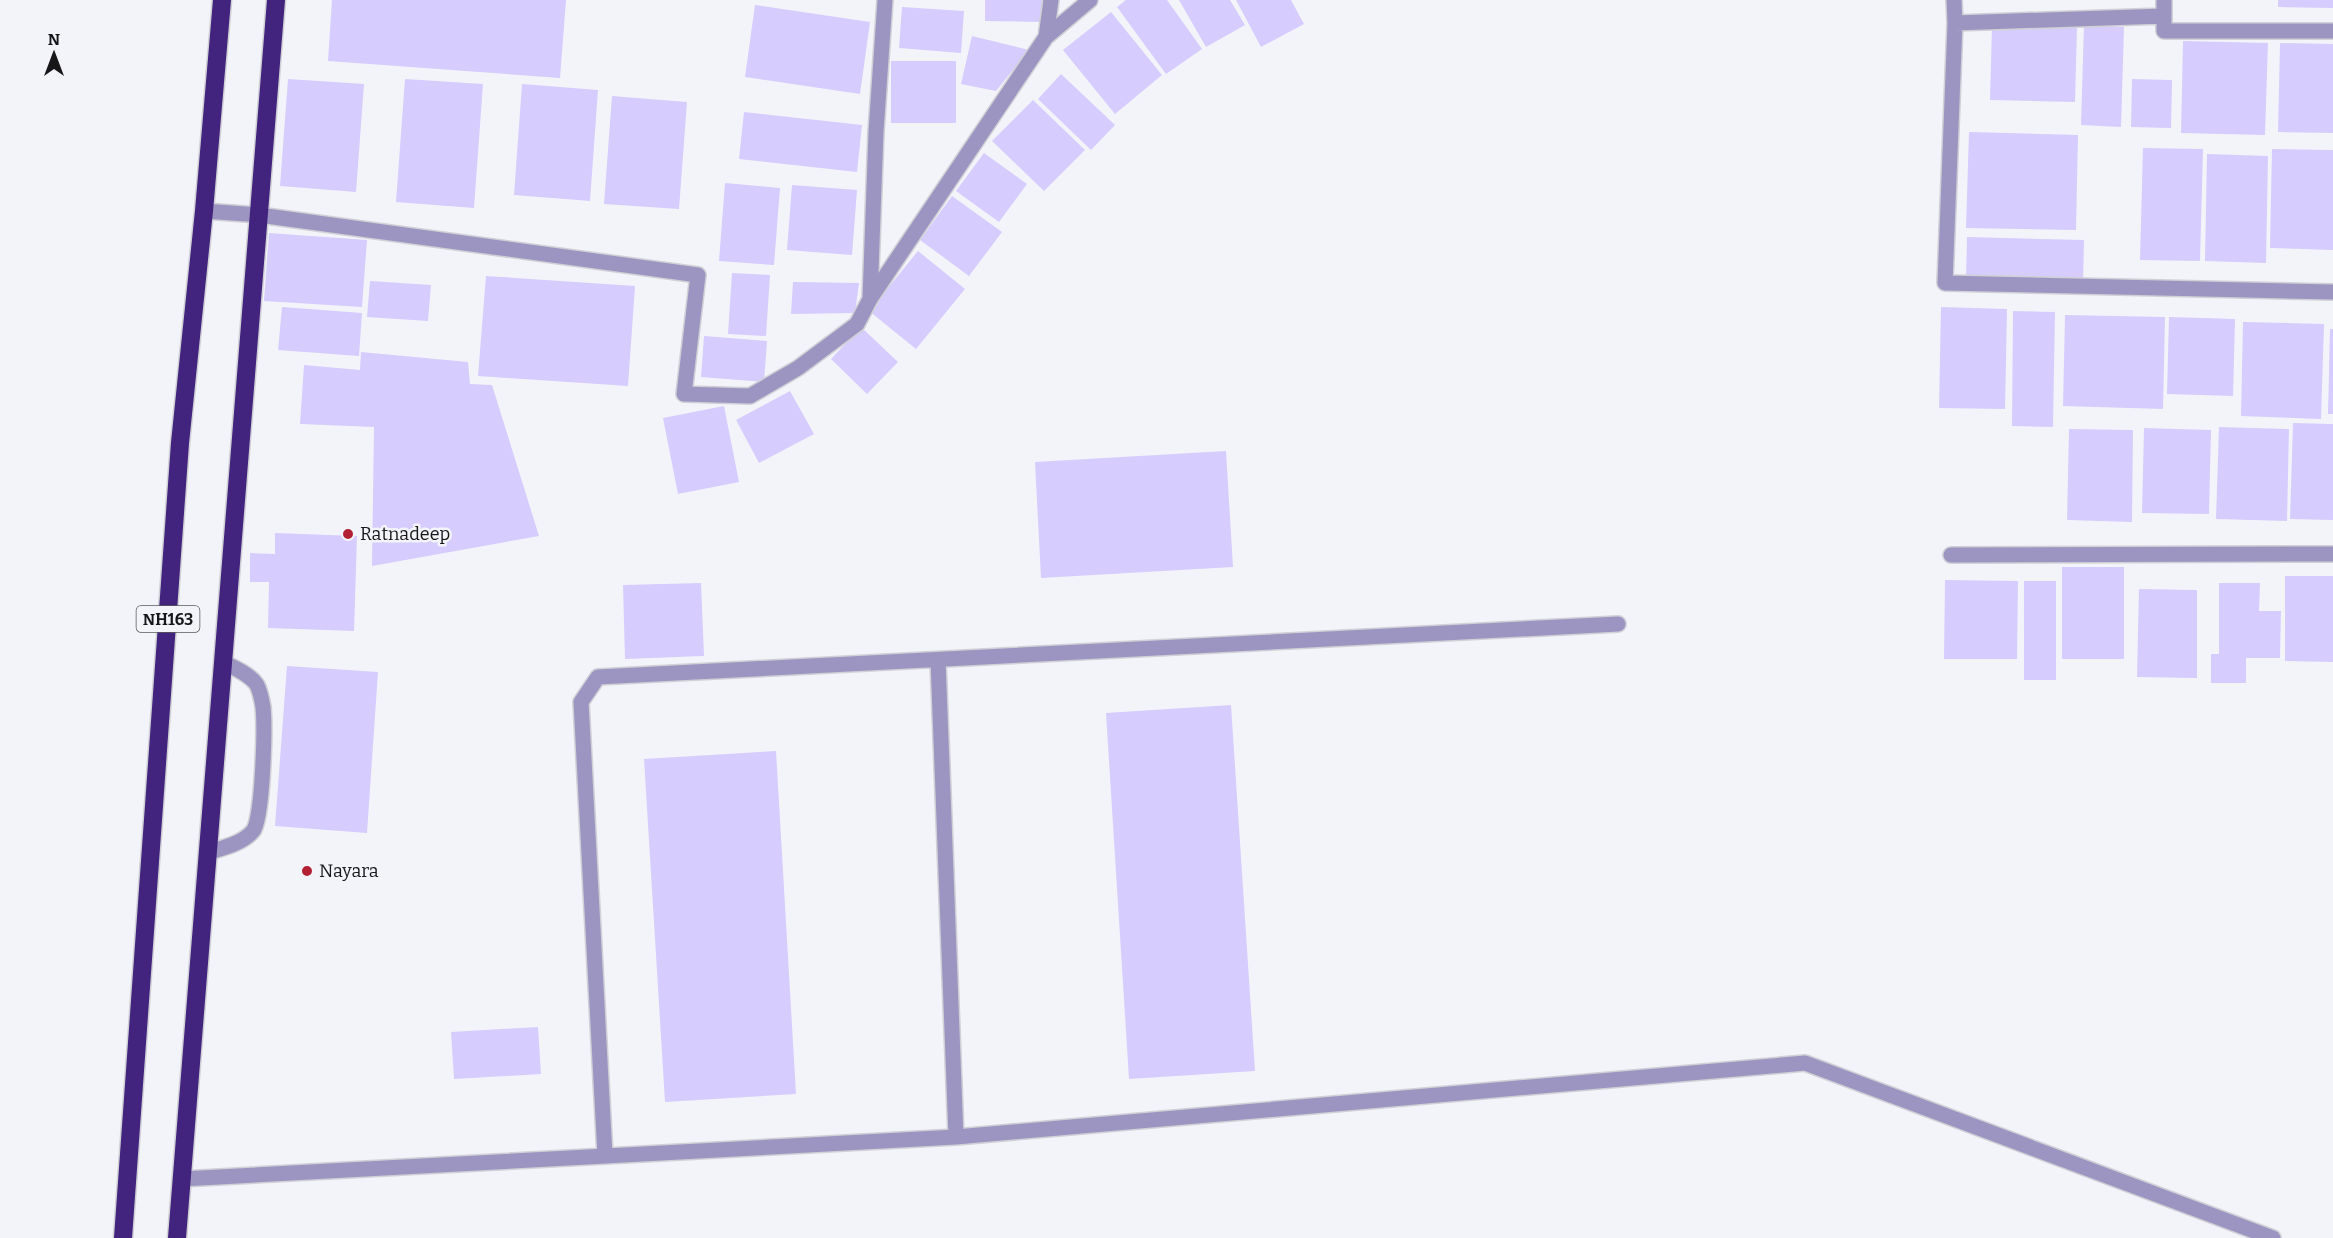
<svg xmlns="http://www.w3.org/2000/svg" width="2333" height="1238" viewBox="0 0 2333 1238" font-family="Bitter,serif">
<rect width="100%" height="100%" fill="#f3f4fa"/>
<path fill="#d6ccfd" d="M 332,0 L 566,0 L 560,78 L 328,61 Z
M 985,0 L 1042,0 L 1042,22 L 985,21 Z
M 1126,0 L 1167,0 L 1202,49 L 1166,74 L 1117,7 Z
M 1179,0 L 1230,0 L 1245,25 L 1206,47 Z
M 1236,0 L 1291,0 L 1304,24 L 1261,47 Z
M 2278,0 L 2333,0 L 2333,8 L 2278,7 Z
M 755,5 L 870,22 L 860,94 L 745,77 Z
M 902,7 L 964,11 L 961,53 L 899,48 Z
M 1111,12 L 1162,75 L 1115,114 L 1063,50 Z
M 1992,25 L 2077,27 L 2075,102 L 1990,100 Z
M 2084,25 L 2124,27 L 2121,127 L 2081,125 Z
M 972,36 L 1029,50 L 996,91 L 961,84 Z
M 2183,41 L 2268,43 L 2265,135 L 2181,133 Z
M 2280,43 L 2333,44 L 2333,133 L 2278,132 Z
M 891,61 L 956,61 L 956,123 L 891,123 Z
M 1061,74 L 1115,125 L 1091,150 L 1038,99 Z
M 288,79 L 364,84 L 356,192 L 280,186 Z
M 405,79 L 483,84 L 474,208 L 396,202 Z
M 2132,79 L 2172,80 L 2171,128 L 2131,127 Z
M 522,84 L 598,90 L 590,201 L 514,195 Z
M 612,96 L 687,102 L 679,209 L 604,204 Z
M 1033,100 L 1085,150 L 1044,191 L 992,141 Z
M 744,112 L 862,125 L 857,172 L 739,159 Z
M 1969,132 L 2078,135 L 2076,230 L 1966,228 Z
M 2143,148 L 2203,149 L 2200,261 L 2140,260 Z
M 2272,149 L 2333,150 L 2333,250 L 2270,248 Z
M 984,153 L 1027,184 L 999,222 L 956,191 Z
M 2207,154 L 2268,156 L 2266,263 L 2205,261 Z
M 725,183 L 780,188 L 774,265 L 719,261 Z
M 792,185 L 857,190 L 852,255 L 787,250 Z
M 952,196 L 1002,232 L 969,276 L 920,240 Z
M 269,233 L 367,240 L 362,307 L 264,301 Z
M 1967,237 L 2084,240 L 2083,283 L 1966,280 Z
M 918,251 L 965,289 L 916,349 L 869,311 Z
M 732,273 L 770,275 L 766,336 L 728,334 Z
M 486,276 L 635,286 L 628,386 L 478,376 Z
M 370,281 L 431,285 L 428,321 L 367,317 Z
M 793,282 L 859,283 L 855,313 L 791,314 Z
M 282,307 L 362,313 L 359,356 L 278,350 Z
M 1941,307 L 2007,309 L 2005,409 L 1939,408 Z
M 2013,311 L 2055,312 L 2053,427 L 2012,426 Z
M 2065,315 L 2165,317 L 2163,409 L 2063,406 Z
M 2169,317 L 2235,319 L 2233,396 L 2167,394 Z
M 2243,322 L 2324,324 L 2321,419 L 2241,416 Z
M 861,327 L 898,362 L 867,394 L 831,359 Z
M 2330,329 L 2333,329 L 2333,414 L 2328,414 Z
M 704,336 L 767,341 L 764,382 L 701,377 Z
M 361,352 L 468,362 L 470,384 L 492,385 L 539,536 L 372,566 L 374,427 L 300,424 L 304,365 L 360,370 Z
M 790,391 L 814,434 L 759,463 L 736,420 Z
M 724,406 L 739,482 L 678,494 L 663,418 Z
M 2293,423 L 2333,424 L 2333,520 L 2290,519 Z
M 2219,427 L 2289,429 L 2287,521 L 2216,519 Z
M 2144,428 L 2211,430 L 2209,514 L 2142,513 Z
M 2069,429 L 2133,430 L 2132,522 L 2067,520 Z
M 1226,451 L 1233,567 L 1041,578 L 1035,462 Z
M 275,533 L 357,536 L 354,631 L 268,628 L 269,582 L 250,582 L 250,553 L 275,554 Z
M 2062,567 L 2124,567 L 2124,659 L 2062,659 Z
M 2285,576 L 2333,576 L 2333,662 L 2285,661 Z
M 1945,580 L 2018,581 L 2017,659 L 1944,659 Z
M 2024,581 L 2056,581 L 2056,680 L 2024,680 Z
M 701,583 L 704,656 L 625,659 L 623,585 Z
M 2219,583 L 2260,583 L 2259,611 L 2281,611 L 2280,658 L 2246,658 L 2246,683 L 2211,683 L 2211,654 L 2219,654 Z
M 2139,589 L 2197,590 L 2197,678 L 2137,677 Z
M 287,666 L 378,672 L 367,833 L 275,826 Z
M 1231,705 L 1255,1071 L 1129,1079 L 1106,713 Z
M 776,751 L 796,1094 L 665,1102 L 644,759 Z
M 538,1027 L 541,1074 L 454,1079 L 451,1032 Z"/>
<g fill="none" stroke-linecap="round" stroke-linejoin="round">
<defs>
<path id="lane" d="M 207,853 C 222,848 242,844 253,831 C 263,819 265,727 263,707 C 262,701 260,691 257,685 C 250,674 234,668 223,662"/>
<path id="street" d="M 885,0 L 876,132 L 870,299 L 1046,37 L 1090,0
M 1954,0 L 1955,23 L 1945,283 L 2333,292
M 2164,0 L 2164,31 L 2333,31
M 1955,23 L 2164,16
M 1046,37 L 1051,0
M 204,211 L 259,215 L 698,275 L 684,394 L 750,396 L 798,368 L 857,324 L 870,299
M 1951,555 L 2333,554
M 938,660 L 956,1137
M 605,1156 L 581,702 L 598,677 L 1618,624
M 182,1179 L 956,1137 L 1805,1063 L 2273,1238"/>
<path id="highway" d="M 123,1238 L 180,443 L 204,211 L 222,0
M 177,1238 L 276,0"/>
</defs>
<use href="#lane" stroke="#d0d1d6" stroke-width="18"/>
<use href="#street" stroke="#d0d1d6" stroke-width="18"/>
<use href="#highway" stroke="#d0d1d6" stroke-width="21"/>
<use href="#lane" stroke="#9d95c1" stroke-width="15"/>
<use href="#street" stroke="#9d95c1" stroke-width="15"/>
<use href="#highway" stroke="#42237e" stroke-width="18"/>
</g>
<g fill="#b32034" stroke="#f3f4fa" stroke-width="2">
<circle cx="348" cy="534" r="6"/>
<circle cx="307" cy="871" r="6"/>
</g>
<g text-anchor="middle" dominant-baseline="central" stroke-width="5" stroke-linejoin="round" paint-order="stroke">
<rect fill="#f3f4fa" stroke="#59595c" stroke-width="1.5" x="136.5" y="606" width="63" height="26" rx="4.5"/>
<g font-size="16" font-weight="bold" fill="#171719">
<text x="168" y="619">NH163</text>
</g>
<g font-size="18" fill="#171719" stroke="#f3f4fa" text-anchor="start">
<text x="360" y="534">Ratnadeep</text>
<text x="319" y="871">Nayara</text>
</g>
</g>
<g transform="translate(54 54)" stroke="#f3f4fa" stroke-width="4.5" paint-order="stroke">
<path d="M0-4.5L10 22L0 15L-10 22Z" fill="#171719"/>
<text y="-9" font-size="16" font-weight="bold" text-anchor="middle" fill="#171719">N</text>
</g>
</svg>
